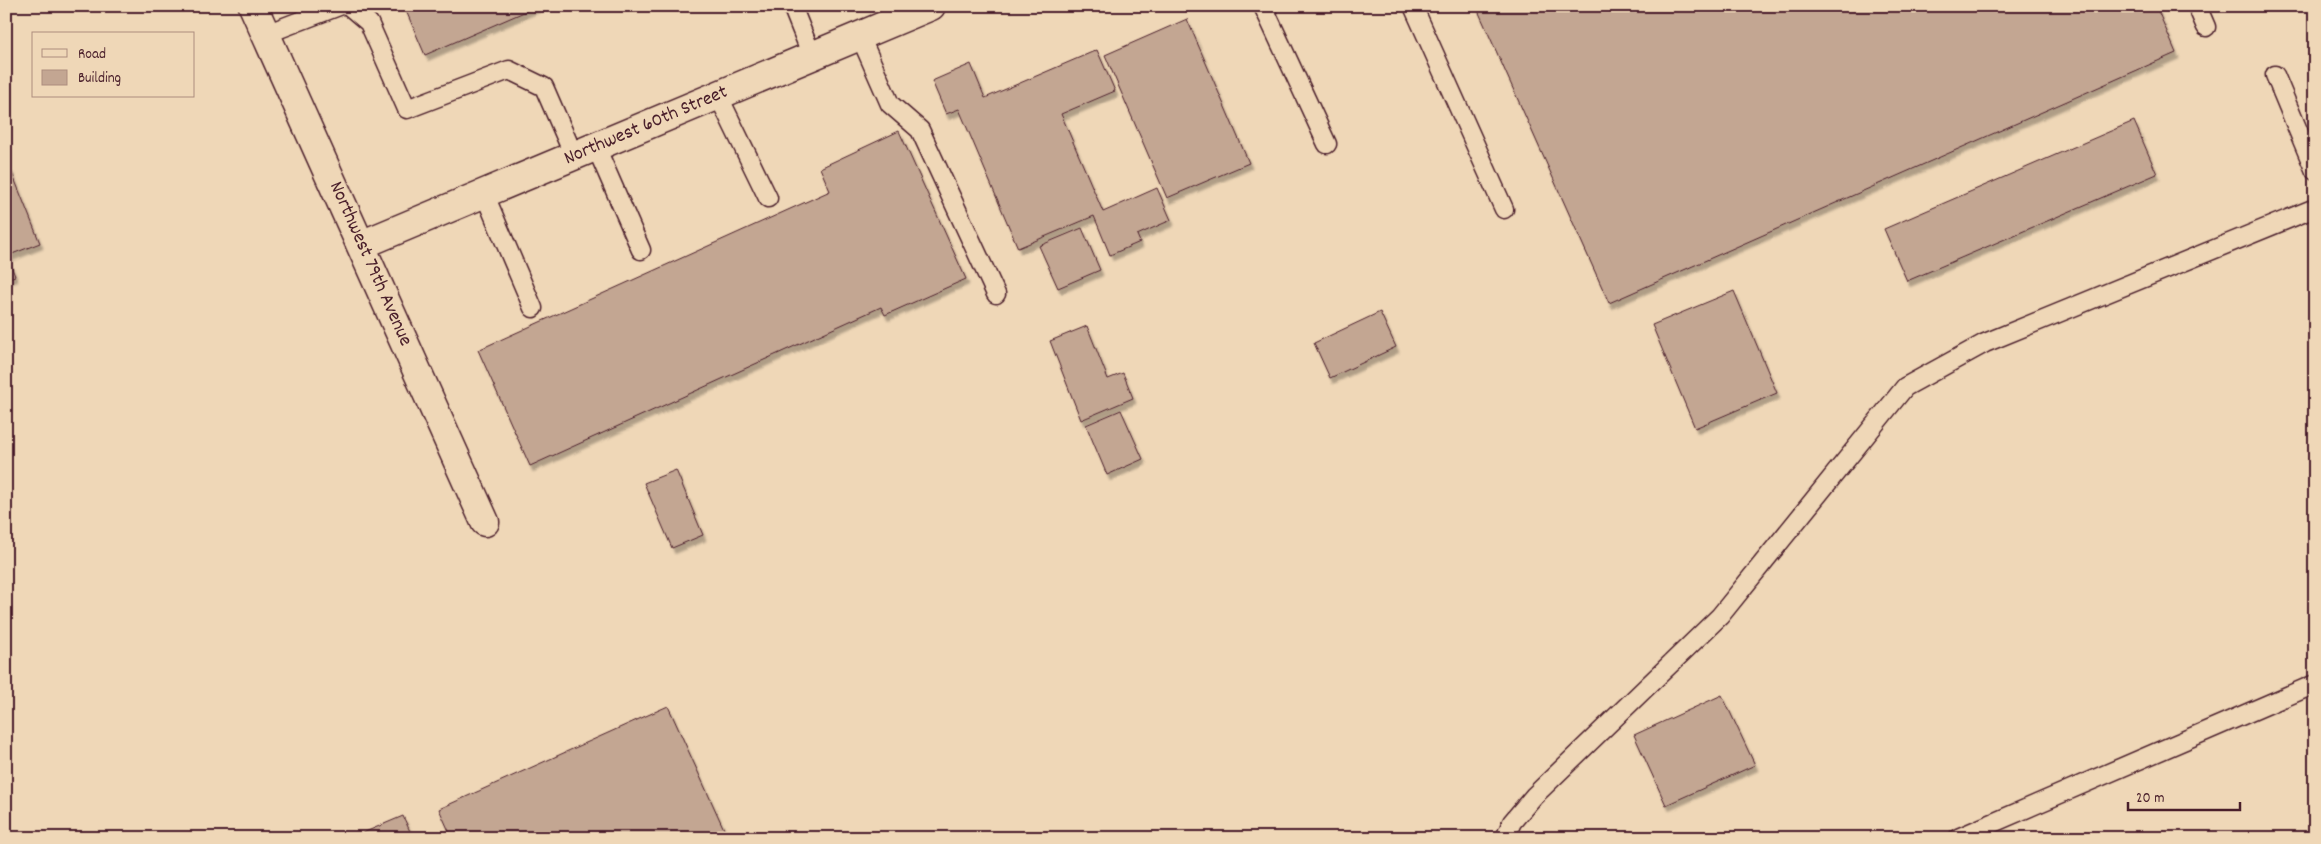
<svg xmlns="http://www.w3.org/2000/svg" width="2321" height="844" viewBox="0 0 2321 844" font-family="Dekko,sans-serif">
<defs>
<filter id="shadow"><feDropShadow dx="3" dy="5.5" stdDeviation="1" flood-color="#0004"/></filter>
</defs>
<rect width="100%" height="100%" fill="#efd7b7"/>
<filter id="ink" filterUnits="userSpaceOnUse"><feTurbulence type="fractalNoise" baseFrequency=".02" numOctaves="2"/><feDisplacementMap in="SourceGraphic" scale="10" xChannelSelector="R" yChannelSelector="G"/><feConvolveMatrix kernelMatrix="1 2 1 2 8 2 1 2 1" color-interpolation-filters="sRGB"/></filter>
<g filter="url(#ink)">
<path fill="#c3a692" stroke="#4a1f2b" filter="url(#shadow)" d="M 404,6 L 538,6 L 425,55 Z
M 1476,6 L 2156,6 L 2176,53 L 1609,303 Z
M 1187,19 L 1249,163 L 1167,198 L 1105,55 Z
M 1097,50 L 1115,91 L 1061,114 L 1103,212 L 1157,188 L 1171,220 L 1137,235 L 1140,242 L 1110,255 L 1094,216 L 1018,248 L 959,109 L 946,114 L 932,81 L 971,64 L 985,98 Z
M 2134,121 L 2157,174 L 1907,281 L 1884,229 Z
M 899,131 L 966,279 L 885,315 L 881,307 L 530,466 L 478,350 L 830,191 L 820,168 Z
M 10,168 L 40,243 L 7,256 L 15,276 L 6,279 L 6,169 Z
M 1082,228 L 1100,270 L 1058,288 L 1039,246 Z
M 1734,291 L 1777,393 L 1695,428 L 1652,325 Z
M 1380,312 L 1396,347 L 1330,378 L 1314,343 Z
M 1087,326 L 1108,379 L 1123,373 L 1133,398 L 1081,420 L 1050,341 Z
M 1121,410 L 1143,459 L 1107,475 L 1086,425 Z
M 676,470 L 703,535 L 672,548 L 644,483 Z
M 1722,695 L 1755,765 L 1666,805 L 1634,735 Z
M 668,706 L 728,838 L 452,838 L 439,809 Z
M 403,816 L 413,838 L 351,838 Z"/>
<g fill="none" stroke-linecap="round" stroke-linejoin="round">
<defs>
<path id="lane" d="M 349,6 L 369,23 L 407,109 L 509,70 L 544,87 L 574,156
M 792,6 L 812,56
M 1263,6 L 1327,144
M 1413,6 L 1504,209
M 2197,6 L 2206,27
M 266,34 L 339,6
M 860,36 L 890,104 L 920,130 L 996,294
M 2275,75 L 2315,171
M 718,95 L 768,198
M 596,147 L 641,250
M 484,193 L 533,308
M 1505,838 L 1512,822 L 1534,796 L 1720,616 L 1905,387 L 1985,343 L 2315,208
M 1958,838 L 2315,684"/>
<path id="street" d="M 253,6 L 485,522
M 361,245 L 931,6"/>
</defs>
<use href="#lane" stroke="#4a1f2b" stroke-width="21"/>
<use href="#street" stroke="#4a1f2b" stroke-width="31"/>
<use href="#lane" stroke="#efd7b7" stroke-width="18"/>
<use href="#street" stroke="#efd7b7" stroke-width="28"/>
</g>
</g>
<g text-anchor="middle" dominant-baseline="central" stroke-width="4" stroke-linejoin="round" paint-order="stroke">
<g font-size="20" fill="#4a1f2b" stroke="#efd7b7">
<text transform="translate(646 126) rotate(-23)">Northwest 60th Street</text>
<text transform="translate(370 264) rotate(66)">Northwest 79th Avenue</text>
</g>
</g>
<rect width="2321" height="844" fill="none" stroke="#efd7b7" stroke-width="25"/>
<rect x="12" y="12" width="2296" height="819" fill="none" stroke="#4a1f2b" stroke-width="2" filter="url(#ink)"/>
<rect x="32" y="32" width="162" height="65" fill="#efd7b7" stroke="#ad8d7f"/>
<rect x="42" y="49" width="25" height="8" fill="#efd7b7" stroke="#ad8d7f"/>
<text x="78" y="58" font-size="15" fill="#4a1f2b">Road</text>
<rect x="42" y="70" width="25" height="15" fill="#c3a692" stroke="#ad8d7f"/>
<text x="78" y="82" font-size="15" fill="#4a1f2b">Building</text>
<path d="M2128 802v8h112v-8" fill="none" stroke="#4a1f2b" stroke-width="2.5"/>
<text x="2136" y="802" font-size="15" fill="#4a1f2b" stroke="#efd7b7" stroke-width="4" paint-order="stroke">20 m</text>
</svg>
